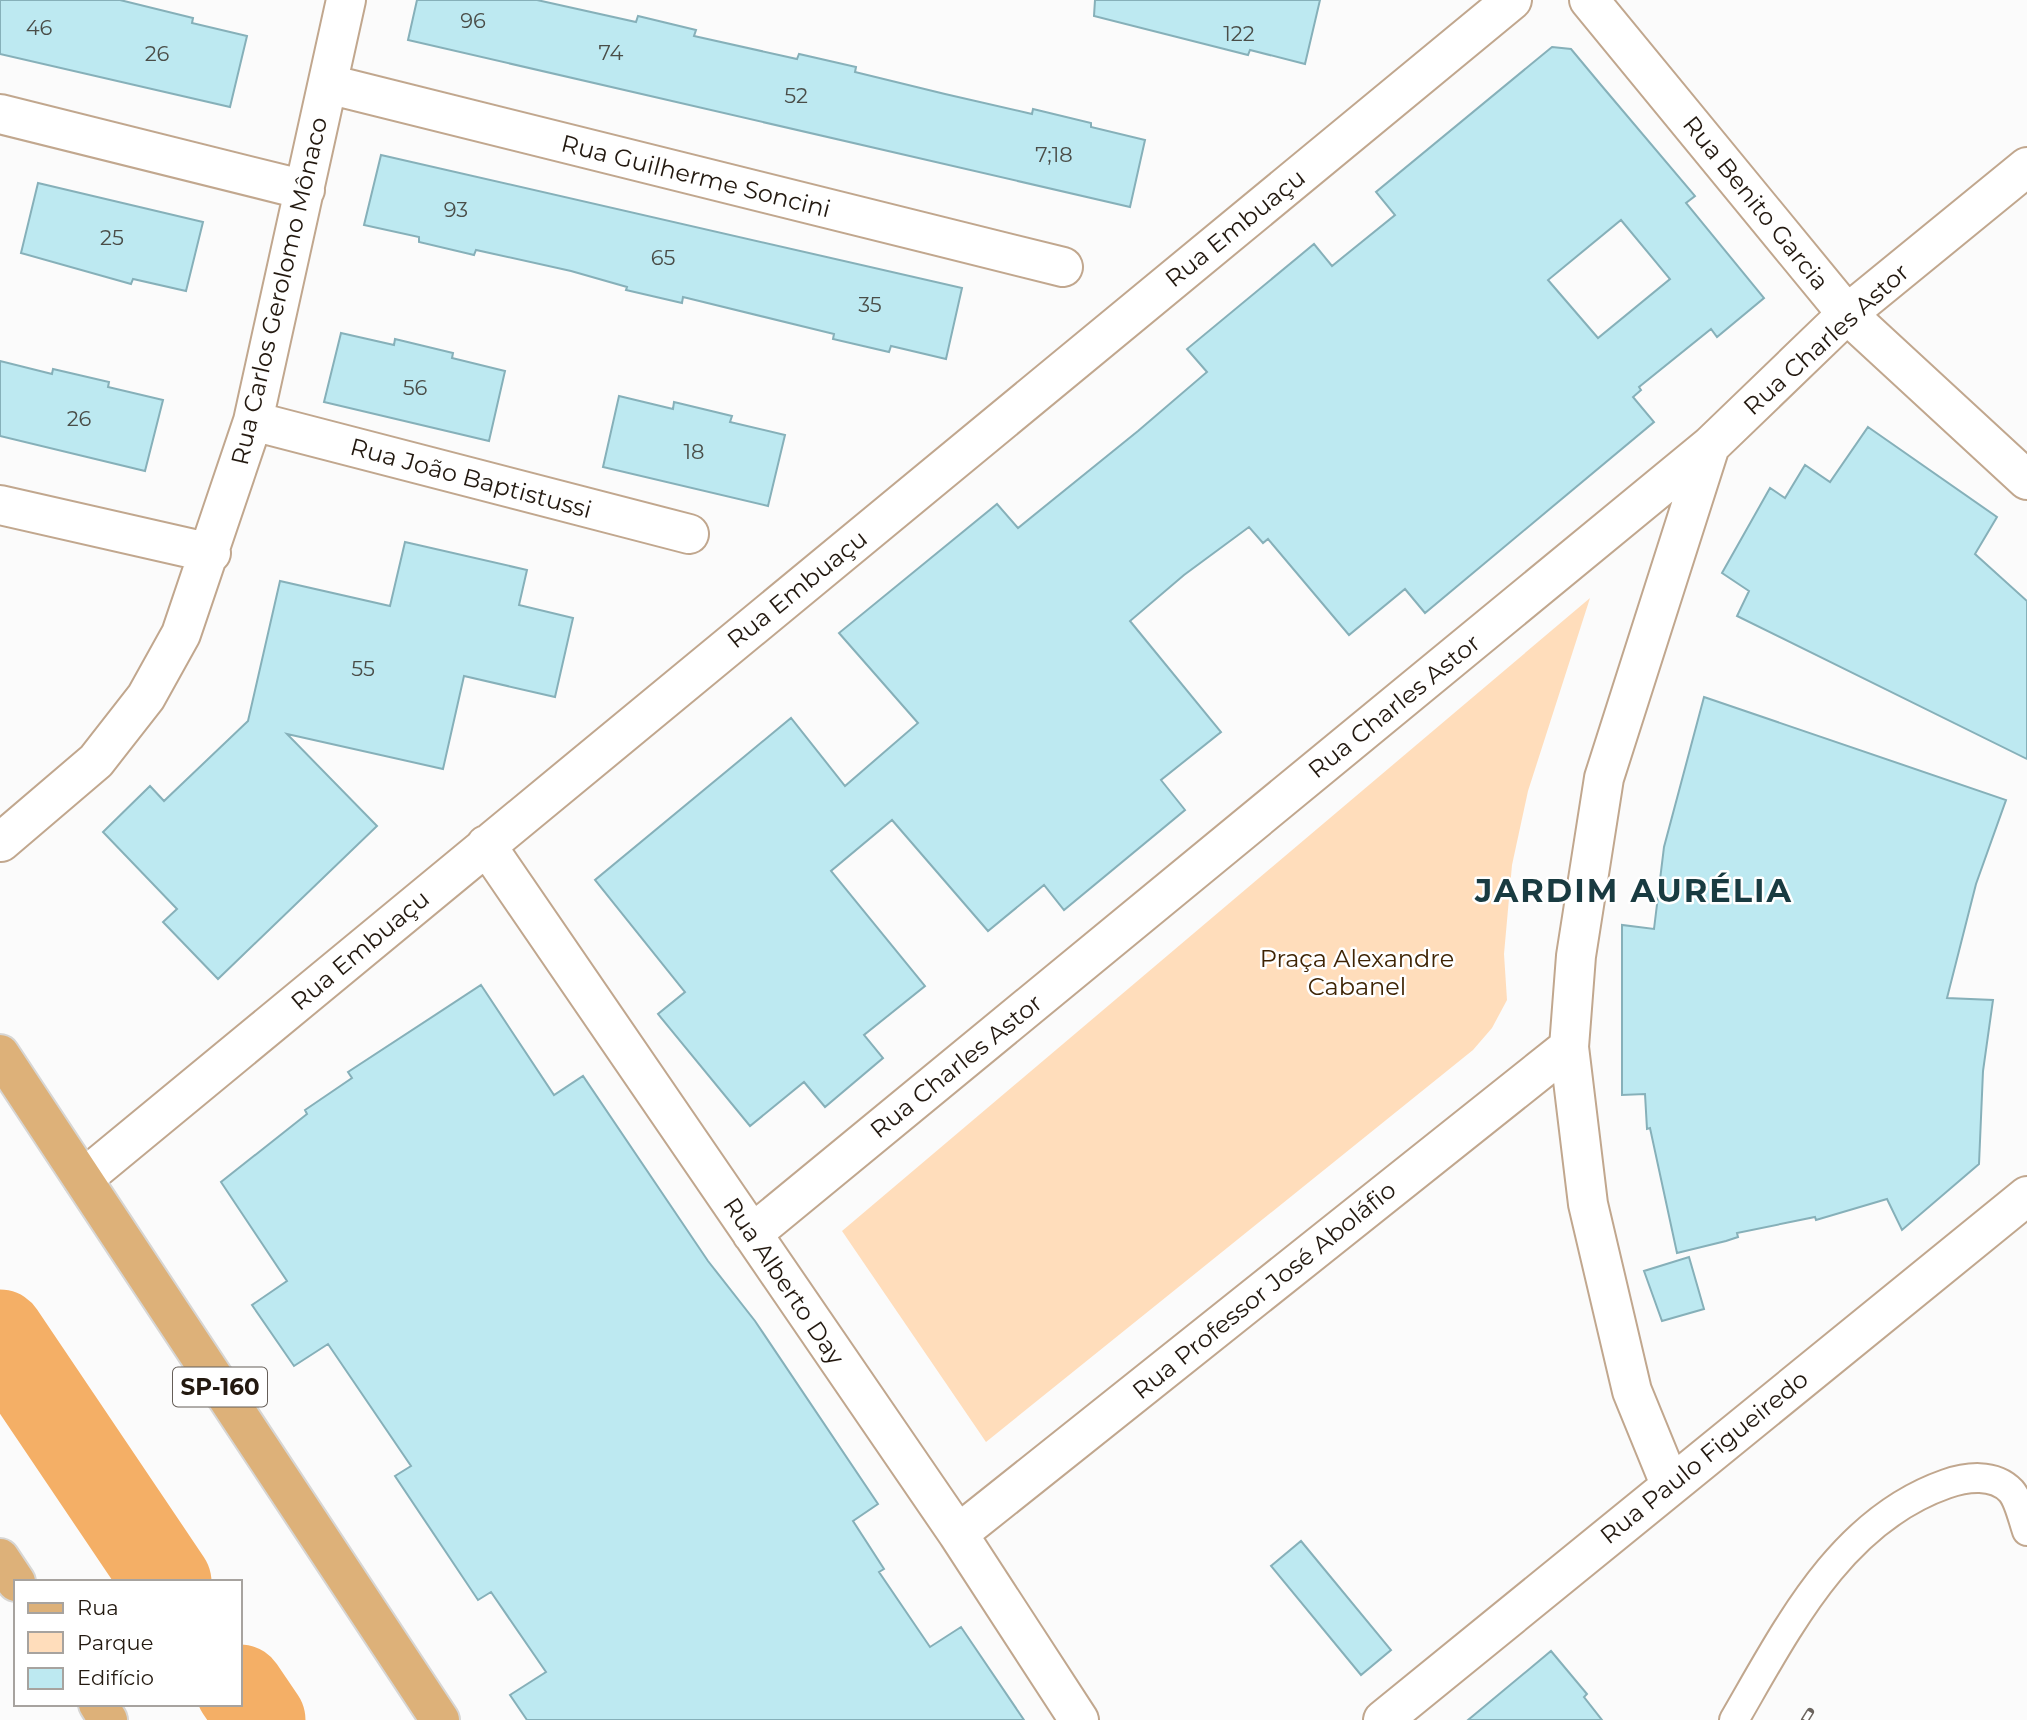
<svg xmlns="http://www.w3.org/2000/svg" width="2027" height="1720" viewBox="0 0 2027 1720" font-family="Montserrat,sans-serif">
<rect width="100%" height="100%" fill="#fbfbfb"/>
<path fill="#fdb" d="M 1590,598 L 1528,791 L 1512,865 L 1504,954 L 1507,1000 L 1492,1028 L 1473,1050 L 986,1442 L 842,1231 Z"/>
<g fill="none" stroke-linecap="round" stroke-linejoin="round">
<path stroke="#f4af66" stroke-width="89" d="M 0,1334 L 167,1582
M 240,1689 L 261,1720"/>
</g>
<path fill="#bde9f1" stroke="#86b0b9" stroke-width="2" fill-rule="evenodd" d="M 0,0 L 120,0 L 193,18 L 192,23 L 247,36 L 230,107 L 0,54 Z
M 417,0 L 537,0 L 636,22 L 638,16 L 696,30 L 694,36 L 797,59 L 799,54 L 856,67 L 855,72 L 945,94 L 1032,114 L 1033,109 L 1091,123 L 1091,127 L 1145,140 L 1130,207 L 408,40 Z
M 1095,0 L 1320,0 L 1305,64 L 1250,50 L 1248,55 L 1094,16 Z
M 1552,47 L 1571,49 L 1601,85 L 1695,196 L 1686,203 L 1764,298 L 1717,337 L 1711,329 L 1639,387 L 1641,390 L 1633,397 L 1654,422 L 1425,613 L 1405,589 L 1349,635 L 1268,539 L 1263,543 L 1249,527 L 1184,575 L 1130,621 L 1221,732 L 1161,780 L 1185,810 L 1064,910 L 1044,885 L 988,931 L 892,820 L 831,871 L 925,986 L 864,1035 L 883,1058 L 825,1107 L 804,1082 L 750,1126 L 658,1014 L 685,992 L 595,880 L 791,718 L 845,786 L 918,723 L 839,633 L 997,504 L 1018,528 L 1138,431 L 1207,372 L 1187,349 L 1314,244 L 1332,266 L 1395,215 L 1376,192 ZM 1621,220 L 1670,279 L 1598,338 L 1548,280 Z
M 381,155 L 962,288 L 946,359 L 891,346 L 889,352 L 833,339 L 834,334 L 683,297 L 682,303 L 626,290 L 627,287 L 571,271 L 476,250 L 474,255 L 419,242 L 419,237 L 364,225 Z
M 38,183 L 203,222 L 186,291 L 133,279 L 131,284 L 21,253 Z
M 341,333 L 394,345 L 395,339 L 453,353 L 452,358 L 505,371 L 489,441 L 324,402 Z
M 0,361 L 52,374 L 53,369 L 109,382 L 108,387 L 163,400 L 145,471 L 0,436 Z
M 619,396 L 673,409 L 674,402 L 732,416 L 730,422 L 785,435 L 768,506 L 603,467 Z
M 1868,427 L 1997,517 L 1975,554 L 2027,601 L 2027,759 L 1737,616 L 1749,591 L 1722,573 L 1770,488 L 1785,498 L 1805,465 L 1830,482 Z
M 405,542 L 527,570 L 519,605 L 573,618 L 555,697 L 464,676 L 443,769 L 287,734 L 377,826 L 218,979 L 163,922 L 177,909 L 103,832 L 150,786 L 164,801 L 248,721 L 280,581 L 390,606 Z
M 1704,697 L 2006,800 L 1976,884 L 1947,998 L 1993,1000 L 1983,1071 L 1979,1164 L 1902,1230 L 1887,1199 L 1816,1220 L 1815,1217 L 1737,1233 L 1738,1237 L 1726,1241 L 1677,1253 L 1650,1128 L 1647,1129 L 1645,1094 L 1622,1095 L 1622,925 L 1654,929 L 1664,847 Z
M 481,985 L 554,1095 L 583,1076 L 708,1261 L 755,1321 L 878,1504 L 853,1521 L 884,1569 L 879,1572 L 930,1647 L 961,1627 L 1024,1720 L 527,1720 L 510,1695 L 546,1672 L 491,1592 L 478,1600 L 395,1476 L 411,1466 L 328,1344 L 294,1366 L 252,1305 L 287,1281 L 221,1182 L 307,1114 L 305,1110 L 352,1078 L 348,1072 Z
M 1689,1257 L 1704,1309 L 1662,1321 L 1644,1271 Z
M 1301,1541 L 1391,1650 L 1361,1675 L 1271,1566 Z
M 1551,1651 L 1587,1694 L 1584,1697 L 1602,1720 L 1468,1720 Z"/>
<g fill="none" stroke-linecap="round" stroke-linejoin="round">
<defs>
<path id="lane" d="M 1734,1720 C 1787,1629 1840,1521 1946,1484 C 1966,1477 1994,1473 2011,1491 C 2019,1500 2023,1520 2027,1531"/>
<path id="street" d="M 1589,0 L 1847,314 L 2027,480
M 328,84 L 1063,267
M 0,114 L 305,190
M 253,421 L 689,534
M 0,505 L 211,553
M 1,842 L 96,761 L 146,697 L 181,634 L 253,421 L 346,0
M 486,845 L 958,1534 L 1079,1720
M 83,1179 L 1512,0
M 752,1234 L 1710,446 L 1847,314 L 2027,167
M 1670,1484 L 1632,1391 L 1588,1204 L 1569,1047 L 1576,956 L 1604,778 L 1710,446
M 958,1534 L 1569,1047
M 1383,1720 L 2027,1196"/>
<path id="primary" d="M 0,1054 L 440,1720
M 0,1558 L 16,1582
M 98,1704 L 108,1720"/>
</defs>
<use href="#lane" stroke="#c1a78e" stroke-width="32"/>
<use href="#street" stroke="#c1a78e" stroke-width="42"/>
<use href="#primary" stroke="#d7d6d4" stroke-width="42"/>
<use href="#lane" stroke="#fff" stroke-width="28"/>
<use href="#street" stroke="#fff" stroke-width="38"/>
<use href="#primary" stroke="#ddb179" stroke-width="38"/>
<defs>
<path id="rail" d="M 1805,1720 L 1810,1712"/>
</defs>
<use href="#rail" stroke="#6a635d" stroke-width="8"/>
<use href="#rail" stroke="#fff" stroke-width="5" stroke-dasharray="16" stroke-linecap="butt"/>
</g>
<g text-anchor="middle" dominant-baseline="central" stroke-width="5" stroke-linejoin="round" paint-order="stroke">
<g font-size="21" fill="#4a4d48">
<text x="473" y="20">96</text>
<text x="39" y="27">46</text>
<text x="1239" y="33">122</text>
<text x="611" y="52">74</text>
<text x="157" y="53">26</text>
<text x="796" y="95">52</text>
<text x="1054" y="154">7;18</text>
<text x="456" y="209">93</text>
<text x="112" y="237">25</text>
<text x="663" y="257">65</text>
<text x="870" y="304">35</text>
<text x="415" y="387">56</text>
<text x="79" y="418">26</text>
<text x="694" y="451">18</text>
<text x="363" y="668">55</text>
</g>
<rect fill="#fff" stroke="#655e58" stroke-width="2" x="173" y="1367.5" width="94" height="39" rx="5"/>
<g font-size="23" font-weight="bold" fill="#231910">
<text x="220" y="1387">SP-160</text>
</g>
<g font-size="24" fill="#231910" stroke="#fff">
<text transform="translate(696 176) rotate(14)">Rua Guilherme Soncini</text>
<text transform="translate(1756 203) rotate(51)">Rua Benito Garcia</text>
<text transform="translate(1235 228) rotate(-39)">Rua Embuaçu</text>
<text transform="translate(279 291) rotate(-77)">Rua Carlos Gerolomo Mônaco</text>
<text transform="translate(1826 339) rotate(-42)">Rua Charles Astor</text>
<text transform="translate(471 478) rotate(15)">Rua João Baptistussi</text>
<text transform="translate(797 589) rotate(-39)">Rua Embuaçu</text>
<text transform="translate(1394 706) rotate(-39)">Rua Charles Astor</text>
<text transform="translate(360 950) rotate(-40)">Rua Embuaçu</text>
<text transform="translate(956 1066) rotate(-39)">Rua Charles Astor</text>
<text transform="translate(784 1281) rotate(56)">Rua Alberto Day</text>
<text transform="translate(1264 1290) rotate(-39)">Rua Professor José Aboláfio</text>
<text transform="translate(1704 1457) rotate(-39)">Rua Paulo Figueiredo</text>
</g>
<g font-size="24" fill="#3f2404" stroke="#fff">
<text x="1357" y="958">Praça Alexandre<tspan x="1357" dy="28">Cabanel</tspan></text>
</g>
<g font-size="32" font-weight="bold" letter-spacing="2" fill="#193b41" stroke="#fff">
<text x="1634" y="890">JARDIM AURÉLIA</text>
</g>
</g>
<rect x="14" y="1580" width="228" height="126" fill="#ffffff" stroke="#a7a39f" stroke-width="2"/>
<rect x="28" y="1603" width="35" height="10" fill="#ddb179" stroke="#a7a39f" stroke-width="2"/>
<text x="77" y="1615" font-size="21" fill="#231910">Rua</text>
<rect x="28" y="1632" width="35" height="21" fill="#ffddbb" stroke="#a7a39f" stroke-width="2"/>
<text x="77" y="1650" font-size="21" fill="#231910">Parque</text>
<rect x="28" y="1668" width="35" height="21" fill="#bde9f1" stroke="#a7a39f" stroke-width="2"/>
<text x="77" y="1685" font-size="21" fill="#231910">Edifício</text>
</svg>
